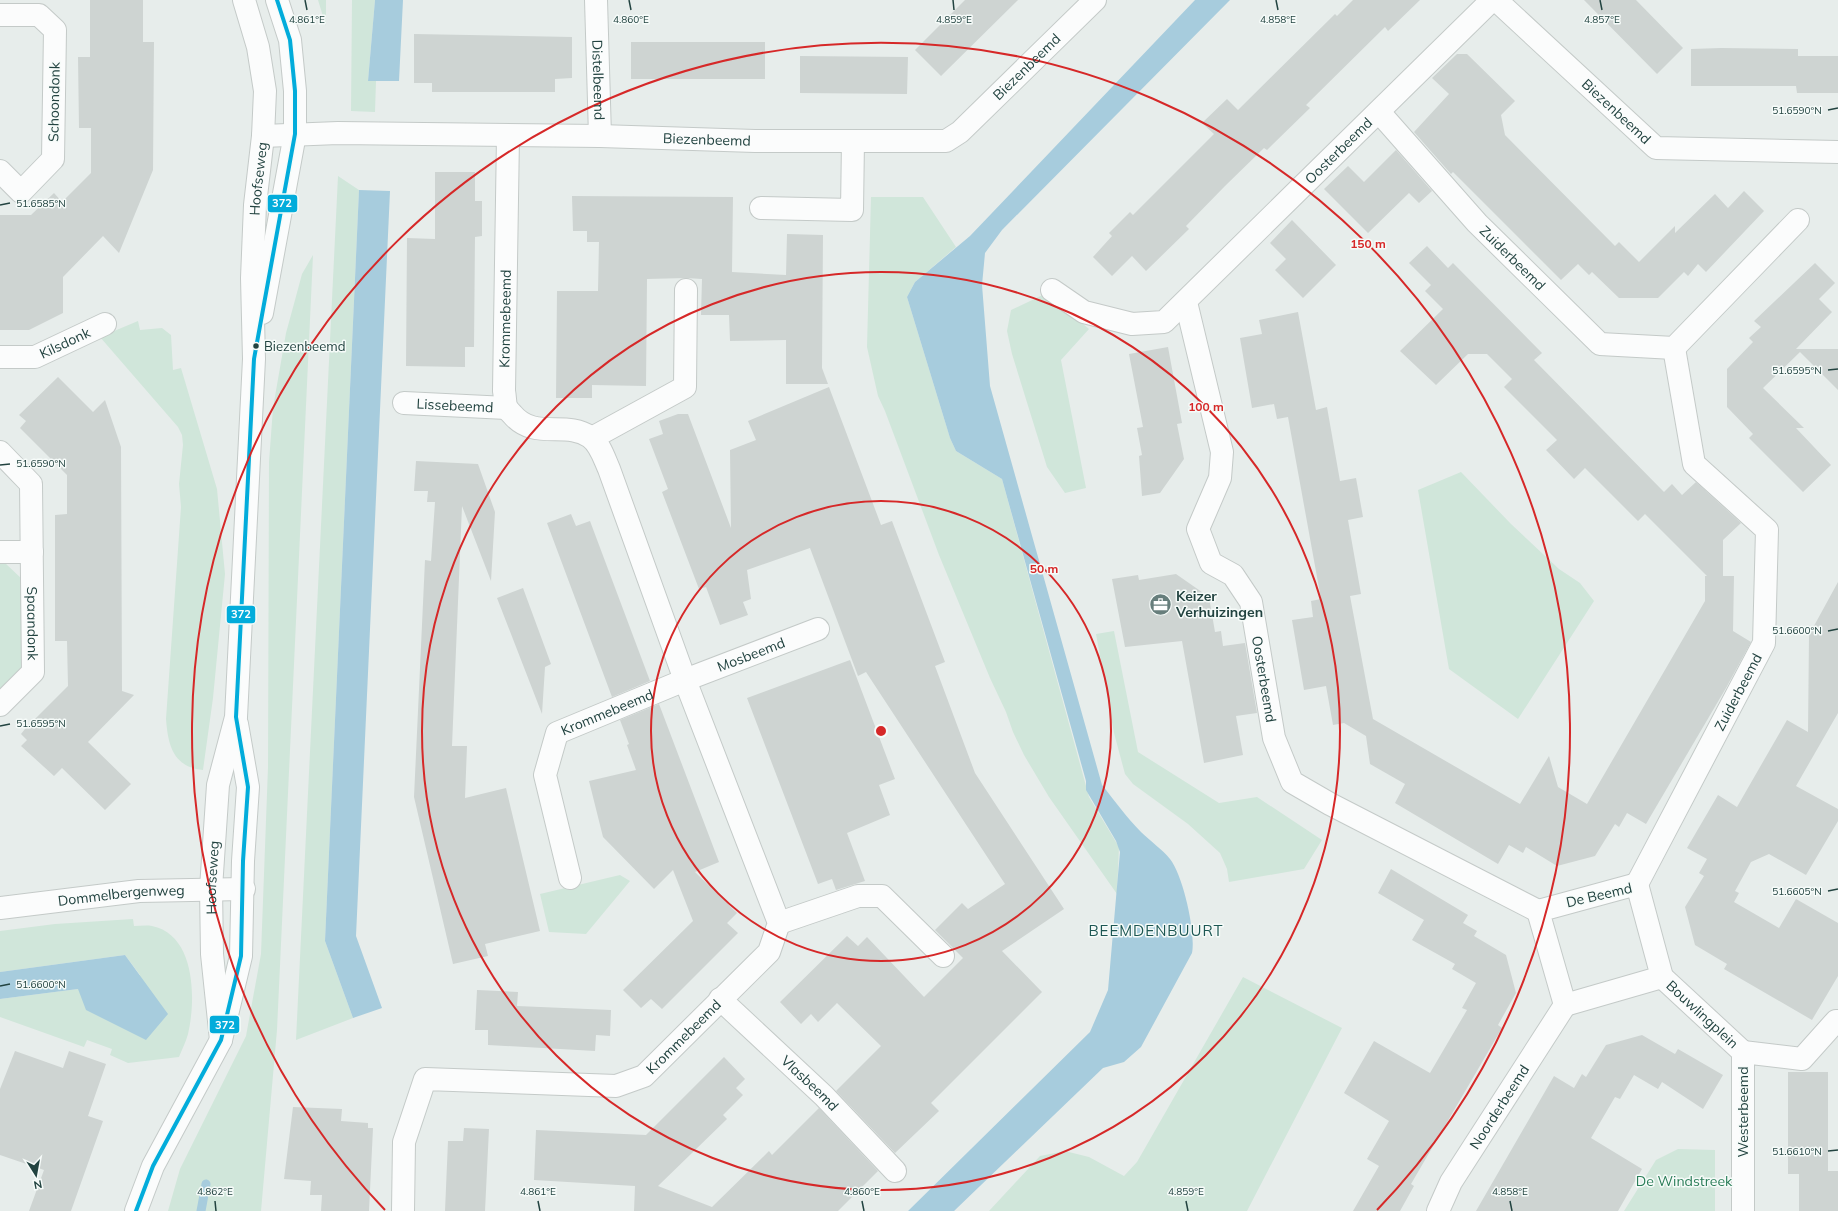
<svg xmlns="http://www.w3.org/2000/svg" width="1838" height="1211" viewBox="0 0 1838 1211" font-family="Mulish,sans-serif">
<rect width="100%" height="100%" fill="#e7edeb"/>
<path fill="#d0e6da" d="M 318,0 L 326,0 L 326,26 Z
M 352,0 L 375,0 L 368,81 L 376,81 L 375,112 L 351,111 Z
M 338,176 L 359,190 L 325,941 L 353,1018 L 296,1040 Z
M 871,197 L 923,197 L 956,247 L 915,282 L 907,297 L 950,438 L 956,451 L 1002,479 L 1089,797 L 1119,847 L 1117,894 L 1049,797 L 1024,755 L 1013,732 L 1006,712 L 990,678 L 939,555 L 885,411 L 878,396 L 867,347 Z
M 313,255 L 277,1030 L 261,1211 L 168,1211 L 180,1169 L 246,1036 L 261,954 L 268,767 L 269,462 L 273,408 L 286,333 L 295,300 L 302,274 Z
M 1049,292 L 1062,306 L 1089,329 L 1061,360 L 1086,488 L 1065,493 L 1047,467 L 1012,354 L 1007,331 L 1011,310 Z
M 138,321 L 140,330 L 162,328 L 171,335 L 173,370 L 181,368 L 217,489 L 225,574 L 213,698 L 203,770 C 173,767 168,745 166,719 L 181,507 L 179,484 L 183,445 L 182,435 L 178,427 L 100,337 Z
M 1461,472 L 1511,524 L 1559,569 L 1580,583 L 1594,601 L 1518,719 L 1449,669 L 1418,490 Z
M 0,563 L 5,563 L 23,580 L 24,668 L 0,692 Z
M 1114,631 L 1138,752 L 1219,803 L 1257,797 L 1322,840 L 1304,869 L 1229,882 L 1227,869 L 1220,853 L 1188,824 L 1133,784 L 1125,774 L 1114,733 L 1096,634 Z
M 620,875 L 630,881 L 586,934 L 549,932 L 540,894 Z
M 133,919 L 134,926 C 140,926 146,925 152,926 C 196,935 196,1000 188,1034 C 186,1042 182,1049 179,1057 L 128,1063 L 110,1055 L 112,1049 L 87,1040 L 84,1047 L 0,1017 L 0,999 L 78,989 L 140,975 L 125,955 L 0,972 L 0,931 L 55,924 Z
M 1243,977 L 1342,1028 L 1247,1211 L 989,1211 L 1040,1156 L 1065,1151 L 1089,1157 L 1124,1176 L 1137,1162 Z
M 1678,1149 L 1715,1150 L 1715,1211 L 1624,1211 L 1656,1160 Z"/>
<path fill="#a7ccdd" d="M 375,0 L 403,0 L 399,81 L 368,81 Z
M 1195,0 L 1230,0 L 1002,230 L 985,253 L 982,285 L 990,386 L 1102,785 C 1115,801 1127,818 1141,832 C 1150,841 1162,849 1170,859 C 1183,875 1196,933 1192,953 L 1141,1047 L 1124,1062 L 1103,1068 L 954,1211 L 908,1211 L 1090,1032 L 1108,990 L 1120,852 L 1116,841 L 1086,790 L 1086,781 L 1002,479 L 956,451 L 950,438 L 907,297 L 915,282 L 970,236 Z
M 359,190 L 390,191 L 356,936 L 382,1008 L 353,1018 L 325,941 Z
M 125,955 L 168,1014 L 146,1040 L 86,1010 L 78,989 L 0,999 L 0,972 Z"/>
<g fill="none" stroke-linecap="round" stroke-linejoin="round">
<path stroke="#a7ccdd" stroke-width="9" d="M 201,1211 L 206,1184"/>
</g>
<path fill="#ced4d2" d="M 90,0 L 143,0 L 143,42 L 154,42 L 153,170 L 119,253 L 103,236 L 63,277 L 63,313 L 29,330 L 0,330 L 0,215 L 31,215 L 54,193 L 62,202 L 91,173 L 91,128 L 79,128 L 78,57 L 90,57 Z
M 965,0 L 1018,0 L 941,76 L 915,50 Z
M 1353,0 L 1420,0 L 1388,31 L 1385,27 L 1306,105 L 1310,108 L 1267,150 L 1264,148 L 1225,186 L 1186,226 L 1189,229 L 1146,271 L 1132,256 L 1112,276 L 1093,257 L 1112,236 L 1109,233 L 1130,212 L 1133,215 L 1214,134 L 1202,123 L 1227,99 L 1238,110 L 1335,14 L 1337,16 Z
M 1584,0 L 1636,0 L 1683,48 L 1657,74 Z
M 414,34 L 572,37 L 572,78 L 555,79 L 555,92 L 432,92 L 432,83 L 414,83 Z
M 631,42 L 765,42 L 765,79 L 631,79 Z
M 1721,48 L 1798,49 L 1798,56 L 1838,56 L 1838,93 L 1797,93 L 1796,86 L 1691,86 L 1691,49 Z
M 1457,54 L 1467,54 L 1515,101 L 1501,115 L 1505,135 L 1615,246 L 1619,242 L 1639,262 L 1675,226 L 1675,233 L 1715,194 L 1728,208 L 1744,191 L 1764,211 L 1706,272 L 1698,264 L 1688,276 L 1684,272 L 1658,298 L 1619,298 L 1592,272 L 1589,275 L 1578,264 L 1561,280 L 1453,172 L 1451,174 L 1414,132 L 1449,94 L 1432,78 Z
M 800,56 L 908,57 L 907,94 L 800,93 Z
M 1396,150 L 1432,191 L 1419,203 L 1409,193 L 1368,233 L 1324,189 L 1348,166 L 1364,182 Z
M 435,172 L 475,172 L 475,201 L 482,201 L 482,236 L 475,237 L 474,347 L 465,347 L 465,367 L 406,366 L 407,238 L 435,239 Z
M 572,196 L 733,197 L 732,272 L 786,275 L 787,234 L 823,235 L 822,368 L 828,384 L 786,384 L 786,340 L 730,341 L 729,315 L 701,315 L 702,279 L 686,278 L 647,279 L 646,386 L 592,385 L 592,398 L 556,398 L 557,291 L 598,291 L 599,242 L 587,242 L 587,231 L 573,231 Z
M 1292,220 L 1336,265 L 1303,298 L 1275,270 L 1286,259 L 1270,243 Z
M 1427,246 L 1448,268 L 1453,263 L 1542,353 L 1534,360 L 1664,492 L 1672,484 L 1682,495 L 1696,482 L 1741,523 L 1723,540 L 1723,576 L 1734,576 L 1733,631 L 1751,642 L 1726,688 L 1646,824 L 1627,813 L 1619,827 L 1615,824 L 1595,856 L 1557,866 L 1526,847 L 1523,853 L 1509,845 L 1498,864 L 1395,803 L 1405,784 L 1370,764 L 1366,736 L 1344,723 L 1333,725 L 1326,686 L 1304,690 L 1292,620 L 1313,617 L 1311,601 L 1321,599 L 1288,417 L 1277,419 L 1274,404 L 1252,408 L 1240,338 L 1262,334 L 1259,320 L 1298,312 L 1316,410 L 1327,407 L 1340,481 L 1356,478 L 1363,517 L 1348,520 L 1361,594 L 1350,596 L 1373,719 L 1520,804 L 1549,756 L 1558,787 L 1587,804 L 1705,601 L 1705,576 L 1707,576 L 1645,514 L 1638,521 L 1585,468 L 1574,479 L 1546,450 L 1557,440 L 1504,387 L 1512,379 L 1487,354 L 1468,354 L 1436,385 L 1400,351 L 1443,309 L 1425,291 L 1431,285 L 1409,263 Z
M 1815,263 L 1835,283 L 1819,299 L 1832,312 L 1796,349 L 1838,349 L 1838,390 L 1800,352 L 1763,388 L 1804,428 L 1796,428 L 1831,465 L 1803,492 L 1749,438 L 1753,434 L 1727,407 L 1727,369 L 1753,342 L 1749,338 L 1761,327 L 1754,321 Z
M 1168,347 L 1182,423 L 1177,424 L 1184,459 L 1160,493 L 1142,496 L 1139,456 L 1142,455 L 1137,428 L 1143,427 L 1129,354 Z
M 58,377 L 93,412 L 105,400 L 121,447 L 122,691 L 134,695 L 88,742 L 131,784 L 105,810 L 62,768 L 54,776 L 21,746 L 27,740 L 21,734 L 25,729 L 68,686 L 67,641 L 55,641 L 55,515 L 67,514 L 67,475 L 20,428 L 26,421 L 19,415 Z
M 829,387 L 881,525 L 892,521 L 945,662 L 935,666 L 975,773 L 1064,909 L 1002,951 L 1042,992 L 931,1103 L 939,1111 L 895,1153 L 836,1091 L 881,1046 L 837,1003 L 818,1022 L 811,1014 L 801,1024 L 780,1002 L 847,936 L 858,946 L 867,937 L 924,997 L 963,958 L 935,930 L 962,903 L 968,909 L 1005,884 L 866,672 L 858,676 L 810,548 L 747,570 L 751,599 L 743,602 L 748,615 L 720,625 L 706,587 L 699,589 L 662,492 L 668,489 L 649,439 L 663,434 L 659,421 L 678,414 L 688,414 L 731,528 L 730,450 L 756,440 L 748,421 Z
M 416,461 L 478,464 L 495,512 L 491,581 L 462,506 L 452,746 L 467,746 L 465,798 L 506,788 L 540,931 L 485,944 L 488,956 L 453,964 L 414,797 L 425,560 L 431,561 L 435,502 L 427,502 L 428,491 L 414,491 Z
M 571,514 L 576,526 L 590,521 L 650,681 L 612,697 L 547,523 Z
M 1176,574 L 1209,597 L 1215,632 L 1221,631 L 1223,646 L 1245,643 L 1257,713 L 1236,716 L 1243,755 L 1204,763 L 1182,641 L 1125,647 L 1112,579 L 1138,575 L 1139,580 Z
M 1838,582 L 1838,713 L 1796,786 L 1838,809 L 1838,821 L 1806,875 L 1769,854 L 1751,862 L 1735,891 L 1739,893 L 1734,902 L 1779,928 L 1796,899 L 1838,923 L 1838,976 L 1812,1020 L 1724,969 L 1727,964 L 1695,945 L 1685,907 L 1704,876 L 1699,873 L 1707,859 L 1687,848 L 1718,795 L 1737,807 L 1787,720 L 1808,732 L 1809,635 Z
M 523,588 L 551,664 L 545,667 L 542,714 L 497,598 Z
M 850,660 L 895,779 L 879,785 L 890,815 L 847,833 L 865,881 L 836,890 L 832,879 L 818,884 L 747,698 Z
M 659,704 L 719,862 L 695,872 L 737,913 L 727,923 L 738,933 L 662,1009 L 651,999 L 641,1008 L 623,990 L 693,921 L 673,870 L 654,889 L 603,837 L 589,781 L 636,770 L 627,745 L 629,744 L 620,720 Z
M 1391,869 L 1468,915 L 1463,923 L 1477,931 L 1474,936 L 1506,955 L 1516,993 L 1498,1025 L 1502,1028 L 1411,1184 L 1414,1186 L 1400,1211 L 1353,1211 L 1379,1166 L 1367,1159 L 1389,1121 L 1344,1093 L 1374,1041 L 1430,1073 L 1467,1010 L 1462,1008 L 1476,983 L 1452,969 L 1455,964 L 1412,940 L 1424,920 L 1378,893 Z
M 477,990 L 518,992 L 517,1006 L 611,1010 L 610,1036 L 596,1035 L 595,1051 L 488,1045 L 488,1030 L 475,1030 Z
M 1642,1035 L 1675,1054 L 1678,1049 L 1723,1075 L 1703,1109 L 1662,1082 L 1658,1089 L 1634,1075 L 1620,1099 L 1615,1097 L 1591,1138 L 1642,1169 L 1618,1211 L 1476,1211 L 1554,1076 L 1574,1088 L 1582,1074 L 1586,1077 L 1606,1045 Z
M 15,1051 L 63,1068 L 69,1051 L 106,1064 L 88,1116 L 103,1121 L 71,1211 L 29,1211 L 44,1170 L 0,1155 L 0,1089 Z
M 724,1057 L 745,1079 L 736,1088 L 743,1095 L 723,1115 L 727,1119 L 658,1186 L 712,1207 L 765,1155 L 769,1151 L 772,1155 L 819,1108 L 878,1171 L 838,1211 L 634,1211 L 635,1186 L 534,1180 L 536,1130 L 646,1135 Z
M 1788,1072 L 1828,1072 L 1828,1171 L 1838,1171 L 1838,1211 L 1799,1211 L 1799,1174 L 1788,1174 Z
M 293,1107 L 342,1109 L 341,1121 L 368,1123 L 368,1128 L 373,1128 L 369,1211 L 321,1211 L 322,1195 L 310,1195 L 311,1181 L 284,1179 Z
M 464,1128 L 489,1129 L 485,1211 L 445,1211 L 448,1141 L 463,1141 Z"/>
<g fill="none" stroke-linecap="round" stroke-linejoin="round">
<defs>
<g id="minor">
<path id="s1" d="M 596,0 L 600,136"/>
<path id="s2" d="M 1496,0 L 1656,148 L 1838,152"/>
<path d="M 0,15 L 39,15 L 55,30 L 53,159 L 21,192 L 0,171"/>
<path id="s3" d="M 1379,112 L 1477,223 L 1600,344 L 1674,348 L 1798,220"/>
<path id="s4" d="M 263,136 L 338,133 L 600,136 L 755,141 L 946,141 L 960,132 L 1095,0"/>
<path d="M 761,208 L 852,210 L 853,141"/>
<path id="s5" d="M 1052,290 L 1084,312 L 1132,324 L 1164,322 L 1492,0"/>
<path id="s6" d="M 1186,302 L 1222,452 L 1220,478 L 1198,529 L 1211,563 L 1233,575 L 1251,602 L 1274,738 L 1292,782 L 1330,804 L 1538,911"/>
<path d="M 262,313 L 295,134 L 295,91 L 290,40 L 277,0"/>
<path id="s7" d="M 0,357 L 35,357 L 105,324"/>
<path id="s8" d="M 404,403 L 507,408"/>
<path d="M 592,438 L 685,387 L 686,290"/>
<path id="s9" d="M 0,452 L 31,484 L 33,672 L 0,705"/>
<path d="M 0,552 L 32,552"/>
<path id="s10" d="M 570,878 L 545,775 L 557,733 L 685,680 L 818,629"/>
<path id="s11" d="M 1637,884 L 1764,643 L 1767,530 L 1694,464 L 1674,348"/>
<path d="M 1637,884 L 1662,977 L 1565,1005 L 1538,911 Z"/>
<path id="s12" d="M 0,908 L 139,891 L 244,889"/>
<path d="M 779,923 L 858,896 L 882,896 L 943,956"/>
<path id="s13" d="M 1662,977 L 1743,1052"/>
<path id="s14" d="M 720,999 L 824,1096 L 895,1171"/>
<path id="s15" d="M 221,1040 L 212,954 L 211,888 L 218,785 L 236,717 L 254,359 L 252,278 L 255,205 L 263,136 L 265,91 L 258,47 L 244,0"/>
<path d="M 136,1211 L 153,1166 L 221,1040 L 241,956 L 243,861 L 248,787 L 237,724"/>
<path id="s16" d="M 403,1211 L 404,1142 L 425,1079 L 616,1086 L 644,1076 L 769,952 L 779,923 L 685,680 L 609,469 C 604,458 600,444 590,437 C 566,420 534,441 512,414 C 510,412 507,409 506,407 C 505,402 505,396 504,391 L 508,136"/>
<path id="s17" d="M 1438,1211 L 1451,1182 L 1565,1005"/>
<path d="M 1743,1211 L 1743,1052 L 1802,1059 L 1836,1021 L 1838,1021"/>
</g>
</defs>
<use href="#minor" stroke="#c4cac8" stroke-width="24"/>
<use href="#minor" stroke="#fbfcfc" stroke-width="22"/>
<defs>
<path id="bus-1" d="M 136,1211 L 153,1166 L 221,1040 L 241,956 L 243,861 L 248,787 L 236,717 L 254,359 L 295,134 L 295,91 L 290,40 L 277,0"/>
</defs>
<use href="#bus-1" stroke="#f6fbf9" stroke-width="7"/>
<use href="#bus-1" stroke="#02acdb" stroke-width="4"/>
</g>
<path fill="none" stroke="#224340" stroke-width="1.5" d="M 305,0 L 307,10M 629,0 L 631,10M 953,0 L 954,10M 1276,0 L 1278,10M 1600,0 L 1602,10M 1828,110 L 1838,108M 0,205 L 10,203M 1828,370 L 1838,369M 0,465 L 10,464M 1828,631 L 1838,629M 0,726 L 10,724M 1828,891 L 1838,889M 0,986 L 10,984M 1828,1151 L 1838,1150M 215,1201 L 216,1211M 538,1201 L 540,1211M 862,1201 L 864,1211M 1186,1201 L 1188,1211M 1510,1201 L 1512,1211"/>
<g fill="none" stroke="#d62828" stroke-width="2">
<circle cx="881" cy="731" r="230"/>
<circle cx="881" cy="731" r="459"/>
<path d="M385 1210A689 689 0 1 1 1377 1210"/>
</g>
<defs>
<symbol id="office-disc" viewBox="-11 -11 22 22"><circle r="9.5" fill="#677e7c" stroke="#f6fbf9"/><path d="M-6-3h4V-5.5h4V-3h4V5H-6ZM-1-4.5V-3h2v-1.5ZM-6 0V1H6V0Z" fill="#fff"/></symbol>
</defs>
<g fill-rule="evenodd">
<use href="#office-disc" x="1148" y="592" width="25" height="25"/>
</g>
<circle fill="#224340" stroke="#f6fbf9" stroke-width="1.5" cx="256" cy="346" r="3.5"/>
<g text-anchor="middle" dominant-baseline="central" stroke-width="3" stroke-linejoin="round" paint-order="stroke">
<g font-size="13" fill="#224340" stroke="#f6fbf9" text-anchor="start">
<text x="264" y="346">Biezenbeemd</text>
</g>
<g font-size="14" fill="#224340" stroke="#f6fbf9">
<text stroke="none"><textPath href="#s4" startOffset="793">Biezenbeemd</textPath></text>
<text stroke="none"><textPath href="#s1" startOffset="80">Distelbeemd</textPath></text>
<text transform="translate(54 102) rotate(-89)">Schoondonk</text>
<text stroke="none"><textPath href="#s2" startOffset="164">Biezenbeemd</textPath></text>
<text stroke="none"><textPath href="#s4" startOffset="444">Biezenbeemd</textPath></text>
<text stroke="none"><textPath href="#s5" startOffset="365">Oosterbeemd</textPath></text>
<text stroke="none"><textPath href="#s15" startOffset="865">Hoofseweg</textPath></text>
<text stroke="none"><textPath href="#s3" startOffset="198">Zuiderbeemd</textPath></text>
<text stroke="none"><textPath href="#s16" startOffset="1267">Krommebeemd</textPath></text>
<text stroke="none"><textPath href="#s7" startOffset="68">Kilsdonk</textPath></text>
<text stroke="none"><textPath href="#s8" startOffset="51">Lissebeemd</textPath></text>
<text stroke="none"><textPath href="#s9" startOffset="184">Spaandonk</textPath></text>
<text stroke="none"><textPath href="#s10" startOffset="359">Mosbeemd</textPath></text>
<text stroke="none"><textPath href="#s6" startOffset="408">Oosterbeemd</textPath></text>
<text stroke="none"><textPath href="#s11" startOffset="217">Zuiderbeemd</textPath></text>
<text stroke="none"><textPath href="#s10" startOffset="204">Krommebeemd</textPath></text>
<text stroke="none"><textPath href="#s15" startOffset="163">Hoofseweg</textPath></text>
<text stroke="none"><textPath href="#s12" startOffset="122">Dommelbergenweg</textPath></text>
<text transform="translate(1599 895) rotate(-13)">De Beemd</text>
<text stroke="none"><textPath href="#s13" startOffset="55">Bouwlingplein</textPath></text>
<text stroke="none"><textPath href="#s16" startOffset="412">Krommebeemd</textPath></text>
<text stroke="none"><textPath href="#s14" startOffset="123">Vlasbeemd</textPath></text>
<text stroke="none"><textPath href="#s17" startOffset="121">Noorderbeemd</textPath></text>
<text transform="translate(1743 1112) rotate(-90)">Westerbeemd</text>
</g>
<g font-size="14" font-weight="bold" fill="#224340" stroke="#f6fbf9" text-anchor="start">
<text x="1176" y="596">Keizer<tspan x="1176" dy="16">Verhuizingen</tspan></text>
</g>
<g font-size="14" fill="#2a7d58" stroke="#f6fbf9">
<text x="1684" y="1181">De Windstreek</text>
</g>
<g font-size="15" letter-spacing="1" fill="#1d5753" stroke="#f6fbf9">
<text x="1156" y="930">BEEMDENBUURT</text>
</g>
</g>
<g font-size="10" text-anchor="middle" fill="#224340" stroke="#f6fbf9" stroke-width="3" stroke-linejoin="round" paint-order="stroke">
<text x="307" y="23">4.861°E</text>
<text x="631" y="23">4.860°E</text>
<text x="954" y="23">4.859°E</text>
<text x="1278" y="23">4.858°E</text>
<text x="1602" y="23">4.857°E</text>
<text x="1797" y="114">51.6590°N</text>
<text x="41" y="207">51.6585°N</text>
<text x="1797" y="374">51.6595°N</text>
<text x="41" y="467">51.6590°N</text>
<text x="1797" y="634">51.6600°N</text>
<text x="41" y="727">51.6595°N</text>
<text x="1797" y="895">51.6605°N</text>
<text x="41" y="988">51.6600°N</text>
<text x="1797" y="1155">51.6610°N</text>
<text x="215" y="1195">4.862°E</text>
<text x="538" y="1195">4.861°E</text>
<text x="862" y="1195">4.860°E</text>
<text x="1186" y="1195">4.859°E</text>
<text x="1510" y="1195">4.858°E</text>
</g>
<circle cx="881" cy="731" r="6" fill="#d62828" stroke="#f6fbf9" stroke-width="2"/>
<g font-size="12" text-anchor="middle" font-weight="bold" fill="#d62828" stroke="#f6fbf9" stroke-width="3" stroke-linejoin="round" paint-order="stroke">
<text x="1368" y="248">150 m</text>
<text x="1206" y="411">100 m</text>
<text x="1044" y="573">50 m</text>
</g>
<g stroke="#f6fbf9" stroke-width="1.5">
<rect x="267" y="194" width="31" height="19" rx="4" fill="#02acdb"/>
<rect x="226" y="605" width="30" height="19" rx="4" fill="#02acdb"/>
<rect x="209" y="1015" width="31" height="19" rx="4" fill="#02acdb"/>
</g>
<g font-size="11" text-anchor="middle" font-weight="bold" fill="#fff">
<text x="282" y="207">372</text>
<text x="241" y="618">372</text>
<text x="225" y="1029">372</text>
</g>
<g transform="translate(36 1175) rotate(169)" stroke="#f6fbf9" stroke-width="3" paint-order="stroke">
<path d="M0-3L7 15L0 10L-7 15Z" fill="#224340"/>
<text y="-6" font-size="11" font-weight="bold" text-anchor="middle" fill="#224340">N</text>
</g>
</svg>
